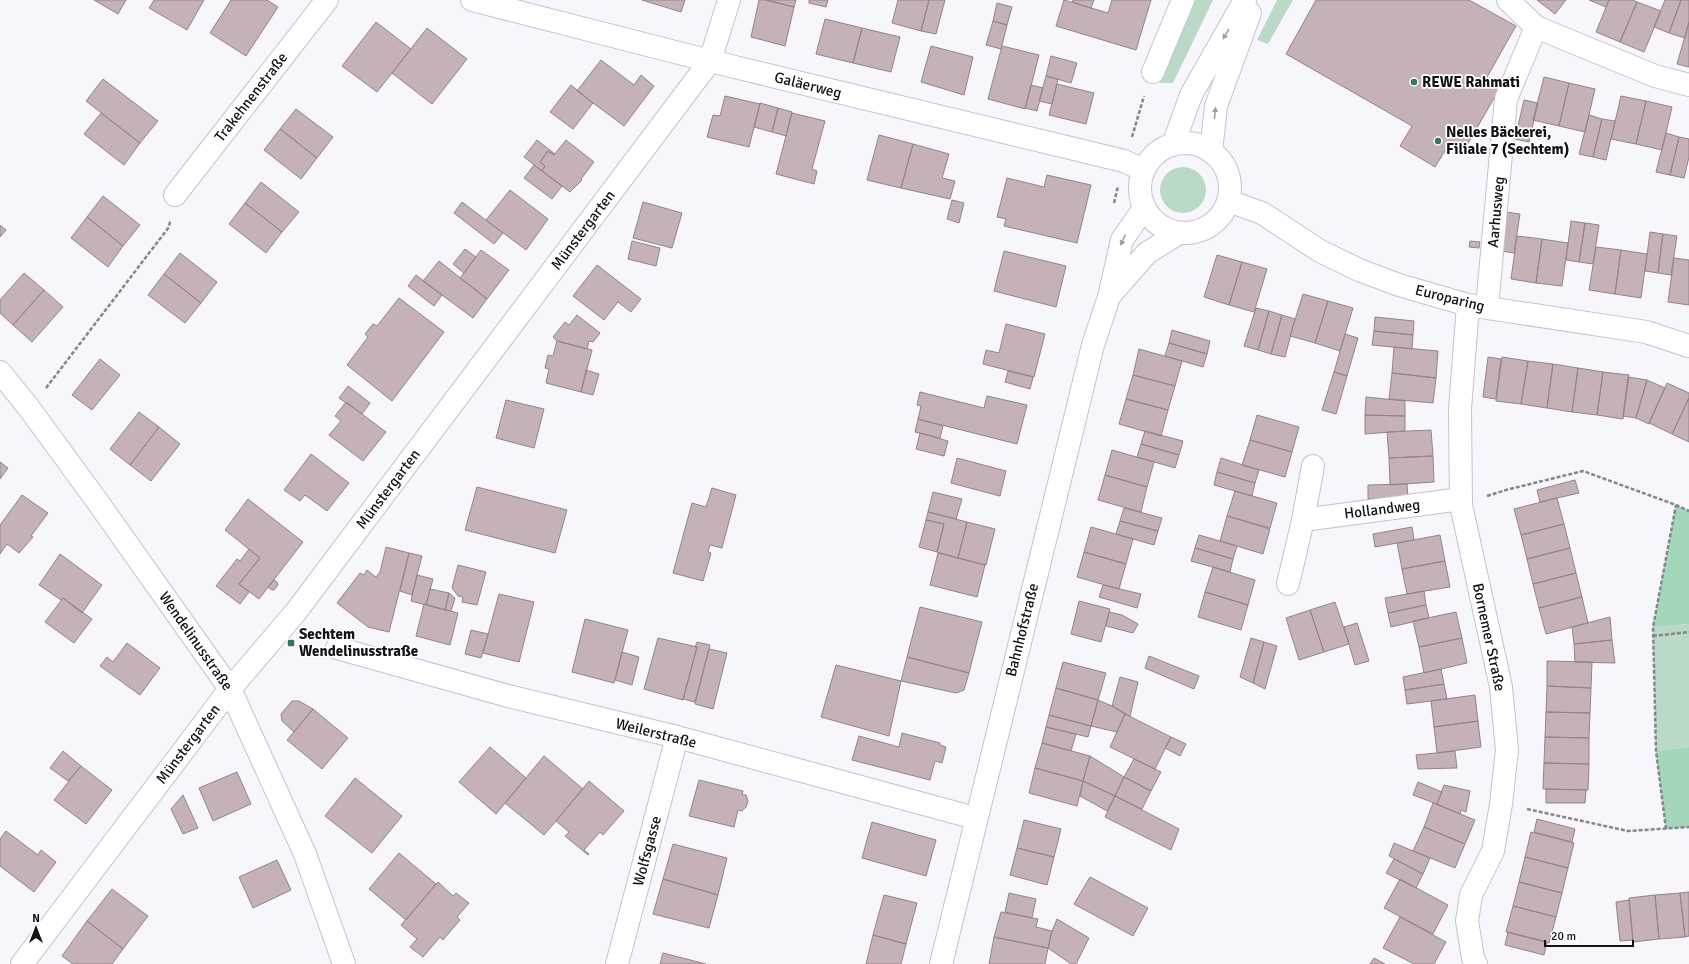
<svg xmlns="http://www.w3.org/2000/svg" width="1689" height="964" viewBox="0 0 1689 964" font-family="Signika,sans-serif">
<rect width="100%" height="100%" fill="#f7f6fc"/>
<path fill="#bad9c6" d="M 1196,0 L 1213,0 L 1173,83 L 1160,83 Z
M 1277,0 L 1293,0 L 1268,44 L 1257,40 Z
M1160 190a23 23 0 1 1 46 0a23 23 0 1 1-46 0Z
M 1689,624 L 1689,747 L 1656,751 L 1653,627 Z"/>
<path fill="#a4d6b9" d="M 1676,505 L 1689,511 L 1689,624 L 1653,627 Z
M 1689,747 L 1689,827 L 1666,829 L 1656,751 Z"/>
<path fill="#c5b2b9" stroke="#948389" d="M 94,0 L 126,0 L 118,14 Z
M 154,0 L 204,0 L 187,30 L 149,8 Z
M 231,0 L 267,0 L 278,7 L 246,56 L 210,33 Z
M 642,0 L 685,0 L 681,12 Z
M 759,0 L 766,0 L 794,7 L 785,46 L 751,37 Z
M 766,0 L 796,0 L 794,7 Z
M 809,0 L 828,0 L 826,7 L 809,3 Z
M 898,0 L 929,0 L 921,31 L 892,23 Z
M 929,0 L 945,0 L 936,34 L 921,31 Z
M 1064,0 L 1108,13 L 1112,0 L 1151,0 L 1136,50 L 1056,26 Z
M 1073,0 L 1094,0 L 1091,8 L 1072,2 Z
M 1316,0 L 1469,0 L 1516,26 L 1487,77 L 1501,86 L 1462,154 L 1448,146 L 1435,167 L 1400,146 L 1412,126 L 1286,54 Z
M 1537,0 L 1566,0 L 1555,14 Z
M 1589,0 L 1609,0 L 1606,7 Z
M 1609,0 L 1633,0 L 1637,2 L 1620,42 L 1596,32 Z
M 1665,0 L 1681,0 L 1669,33 L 1654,27 Z
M 1681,0 L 1689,0 L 1689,22 L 1685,38 L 1669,33 Z
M 1637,2 L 1661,11 L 1644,52 L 1620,42 Z
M 997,3 L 1012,7 L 1007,25 L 993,21 Z
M 825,19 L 862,28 L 853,63 L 816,54 Z
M 993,21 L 1007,25 L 1001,49 L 986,45 Z
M 376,22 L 411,49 L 377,92 L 342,66 Z
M 1689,22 L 1689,67 L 1677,64 Z
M 427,28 L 467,59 L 432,104 L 392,73 Z
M 862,28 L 900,37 L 891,72 L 853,63 Z
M 931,46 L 973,57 L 964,95 L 921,82 Z
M 1002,46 L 1039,55 L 1025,109 L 988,99 Z
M 1051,56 L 1077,63 L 1071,83 L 1046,76 Z
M 601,60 L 634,85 L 641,75 L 654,86 L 624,126 L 577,91 Z
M 1046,76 L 1058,79 L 1052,104 L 1039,101 Z
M 1544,77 L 1569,83 L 1559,126 L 1533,120 Z
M 103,79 L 158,121 L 140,143 L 86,101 Z
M 1569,83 L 1595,89 L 1585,132 L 1559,126 Z
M 1057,84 L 1094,93 L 1086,124 L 1049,115 Z
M 571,85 L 593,103 L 573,129 L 550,112 Z
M 1031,85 L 1043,88 L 1037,111 L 1025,108 Z
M 725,96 L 760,104 L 749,147 L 707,137 L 713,115 L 720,116 Z
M 1621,96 L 1646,101 L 1636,144 L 1611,139 Z
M 1524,100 L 1538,103 L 1529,142 L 1515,139 Z
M 1646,101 L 1672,107 L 1662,150 L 1636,144 Z
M 760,103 L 778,108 L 772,132 L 754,127 Z
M 778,108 L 792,112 L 786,136 L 772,132 Z
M 296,109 L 333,137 L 317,158 L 280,129 Z
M 101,113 L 140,143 L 124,165 L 84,134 Z
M 792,113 L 825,121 L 812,169 L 817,171 L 814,184 L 776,174 Z
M 1589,115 L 1602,119 L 1593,157 L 1579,154 Z
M 1602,119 L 1615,121 L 1606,160 L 1593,157 Z
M 280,129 L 317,158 L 301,179 L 264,150 Z
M 1666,133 L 1679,137 L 1670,175 L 1656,172 Z
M 879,135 L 913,144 L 901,188 L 867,180 Z
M 1679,137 L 1689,139 L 1689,157 L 1684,178 L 1670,175 Z
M 537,140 L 555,154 L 554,155 L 548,151 L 540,162 L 545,166 L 542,171 L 524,157 Z
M 566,140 L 594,162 L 581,179 L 582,180 L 570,192 L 542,171 L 545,166 L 540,162 L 548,151 L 554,155 Z
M 913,144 L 949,154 L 942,178 L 955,181 L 950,199 L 901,188 Z
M 534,165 L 562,186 L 552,199 L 524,178 Z
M 1047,175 L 1091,185 L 1077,243 L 1004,226 L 1006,219 L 997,217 L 1007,178 L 1044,187 Z
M 261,182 L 299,212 L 282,232 L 245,203 Z
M 510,190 L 548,219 L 526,250 L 486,220 Z
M 103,196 L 140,225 L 123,246 L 87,217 Z
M 952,200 L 964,203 L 959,223 L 947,219 Z
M 462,202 L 503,233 L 494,244 L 454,213 Z
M 643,202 L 682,213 L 672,248 L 633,238 Z
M 245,203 L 282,232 L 266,253 L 229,224 Z
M 1506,212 L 1520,214 L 1514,253 L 1501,251 Z
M 87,217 L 123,246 L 108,267 L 71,238 Z
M 1571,221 L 1585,223 L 1579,262 L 1566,260 Z
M 1585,223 L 1599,225 L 1593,264 L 1579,262 Z
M 0,225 L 6,230 L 0,237 Z
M 1650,232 L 1663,234 L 1658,273 L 1645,271 Z
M 1663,234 L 1677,236 L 1671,275 L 1658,273 Z
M 1517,236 L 1542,239 L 1536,283 L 1511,279 Z
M 1542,239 L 1568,243 L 1562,286 L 1536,283 Z
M 632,241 L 660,248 L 656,266 L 628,259 Z
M 1470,241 L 1480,242 L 1479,248 L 1469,247 Z
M 1596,247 L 1621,250 L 1615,294 L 1589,290 Z
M 465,249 L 476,257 L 464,273 L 453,264 Z
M 481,250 L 509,270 L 487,299 L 460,278 Z
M 1621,250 L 1647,254 L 1641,298 L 1615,294 Z
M 1004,251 L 1066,266 L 1056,307 L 994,291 Z
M 180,253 L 217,282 L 201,303 L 164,274 Z
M 1217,255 L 1242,262 L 1229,305 L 1204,297 Z
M 1674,258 L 1689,260 L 1689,305 L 1668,302 Z
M 439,261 L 487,299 L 473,318 L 423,281 Z
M 1242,262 L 1267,269 L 1254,312 L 1229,305 Z
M 597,265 L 641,299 L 631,312 L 618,302 L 604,320 L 573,296 Z
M 24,273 L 44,290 L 13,325 L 0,313 L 0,300 Z
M 164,274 L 201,303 L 185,323 L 148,295 Z
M 416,275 L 442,295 L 434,306 L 408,286 Z
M 44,290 L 63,307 L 32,342 L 13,325 Z
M 1303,294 L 1328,301 L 1315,343 L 1290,336 Z
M 399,298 L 444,332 L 392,401 L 347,365 L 368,337 L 365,334 L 373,324 L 377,326 Z
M 1328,301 L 1353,308 L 1340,351 L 1315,343 Z
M 1256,308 L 1269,311 L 1258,350 L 1244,346 Z
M 1269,311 L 1282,315 L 1271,354 L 1258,350 Z
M 577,315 L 600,333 L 593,342 L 589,341 L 587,349 L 557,341 L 553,337 L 565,322 L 569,325 Z
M 1282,315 L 1295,319 L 1285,357 L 1271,354 Z
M 1375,317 L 1414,321 L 1413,335 L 1374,331 Z
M 1006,324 L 1045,334 L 1034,377 L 983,364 L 986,350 L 999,353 Z
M 1172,330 L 1210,341 L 1207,354 L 1169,343 Z
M 1374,331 L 1413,335 L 1412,349 L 1372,345 Z
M 1345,334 L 1358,338 L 1347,376 L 1334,372 Z
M 557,341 L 592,350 L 581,392 L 546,383 L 549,369 L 545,368 L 548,355 L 553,356 Z
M 1169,343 L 1207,354 L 1203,367 L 1165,356 Z
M 1394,347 L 1438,351 L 1436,378 L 1392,373 Z
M 1139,349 L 1182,361 L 1175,386 L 1133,375 Z
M 1488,357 L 1501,359 L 1496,399 L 1483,397 Z
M 1502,357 L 1528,361 L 1521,404 L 1496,401 Z
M 100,359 L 120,375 L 92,410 L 72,395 Z
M 1528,361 L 1553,364 L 1547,408 L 1521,404 Z
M 1553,364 L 1578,368 L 1572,412 L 1547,408 Z
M 1578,368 L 1603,372 L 1597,415 L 1572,412 Z
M 586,370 L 599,374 L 593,395 L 581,392 Z
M 1008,371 L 1033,377 L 1030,389 L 1005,382 Z
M 1334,372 L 1347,376 L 1336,414 L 1322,410 Z
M 1603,372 L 1629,375 L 1623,419 L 1597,415 Z
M 1392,373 L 1436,378 L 1433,403 L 1389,399 Z
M 1133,375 L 1175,386 L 1168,410 L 1126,399 Z
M 1628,377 L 1647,380 L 1636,418 L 1623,416 Z
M 1647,380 L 1665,388 L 1649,424 L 1636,418 Z
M 1667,383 L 1689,393 L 1689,398 L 1672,434 L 1649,423 Z
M 348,386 L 370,403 L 362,414 L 339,398 Z
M 920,392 L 984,408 L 987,396 L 1027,405 L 1017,444 L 918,419 L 921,406 L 917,405 Z
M 1366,397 L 1405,401 L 1405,416 L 1365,415 Z
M 1689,398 L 1689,442 L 1672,434 Z
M 1126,399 L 1168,410 L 1161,436 L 1119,424 Z
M 506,400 L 544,409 L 534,448 L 496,438 Z
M 346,402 L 386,432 L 363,461 L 329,435 L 341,421 L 335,416 Z
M 139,412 L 159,427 L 130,465 L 110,449 Z
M 1257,415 L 1299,427 L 1292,452 L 1250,440 Z
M 1365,415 L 1405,416 L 1405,431 L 1365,434 Z
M 918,419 L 943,426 L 940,438 L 915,432 Z
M 159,427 L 180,444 L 151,481 L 130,465 Z
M 1431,430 L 1433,456 L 1389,458 L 1387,432 Z
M 1145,431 L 1183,441 L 1179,455 L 1141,444 Z
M 920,433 L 948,441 L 944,456 L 916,449 Z
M 1250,440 L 1292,452 L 1285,477 L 1242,465 Z
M 1141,444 L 1179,455 L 1175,468 L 1137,457 Z
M 1112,450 L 1154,462 L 1147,487 L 1105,475 Z
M 311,454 L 349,483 L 327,511 L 305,495 L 300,501 L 284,490 Z
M 1433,456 L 1434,482 L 1390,485 L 1389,458 Z
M 957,458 L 1006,471 L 1000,496 L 951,483 Z
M 1221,458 L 1259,470 L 1255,483 L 1217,472 Z
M 0,462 L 8,468 L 0,479 Z
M 1217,472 L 1255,483 L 1252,496 L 1214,485 Z
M 1105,475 L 1147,487 L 1141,512 L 1098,500 Z
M 1575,480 L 1579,493 L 1540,502 L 1537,490 Z
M 1407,484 L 1408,497 L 1368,499 L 1368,485 Z
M 477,487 L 567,510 L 555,553 L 465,530 Z
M 712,488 L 736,495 L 722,548 L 710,545 L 708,552 L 711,553 L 703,581 L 673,573 L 692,503 L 706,507 Z
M 1235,491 L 1277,503 L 1270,528 L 1227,516 Z
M 933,492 L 962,499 L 956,519 L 928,512 Z
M 22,495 L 48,513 L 31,536 L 33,537 L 19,553 L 7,544 L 0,554 L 0,525 Z
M 1557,498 L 1564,524 L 1521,535 L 1514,509 Z
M 248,499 L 303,542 L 259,599 L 239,584 L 260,558 L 225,530 Z
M 1124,508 L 1162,518 L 1158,531 L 1120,521 Z
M 928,512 L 967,522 L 958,558 L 937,552 L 944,524 L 926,520 Z
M 1227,516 L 1270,529 L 1263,554 L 1220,541 Z
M 926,520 L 944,524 L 937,552 L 919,547 Z
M 1120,521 L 1158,531 L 1154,545 L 1116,534 Z
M 967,522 L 995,529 L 986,565 L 958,558 Z
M 1564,524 L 1570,548 L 1527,559 L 1521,535 Z
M 1091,527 L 1133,539 L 1126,564 L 1084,552 Z
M 1412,527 L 1414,540 L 1375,547 L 1373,534 Z
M 1199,535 L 1237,546 L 1233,559 L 1195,548 Z
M 1440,535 L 1445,561 L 1402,569 L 1397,543 Z
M 386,547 L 409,553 L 389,632 L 368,627 L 337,603 L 360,573 L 364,575 L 367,570 L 376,577 L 380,572 Z
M 1195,548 L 1233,559 L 1230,572 L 1191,561 Z
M 1570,548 L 1576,573 L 1533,584 L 1527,559 Z
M 249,549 L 260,558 L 239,584 L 249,592 L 240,604 L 216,586 L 237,559 L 240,561 Z
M 1084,552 L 1126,564 L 1119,589 L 1077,577 Z
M 409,553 L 422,556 L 412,595 L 400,591 Z
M 938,553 L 985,565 L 977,597 L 930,585 Z
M 60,554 L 102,585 L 82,613 L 63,598 L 61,600 L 39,585 Z
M 1445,561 L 1450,587 L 1407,594 L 1402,569 Z
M 458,565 L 486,572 L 477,605 L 462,602 L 463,597 L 458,596 L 452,588 Z
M 1213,567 L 1255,580 L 1248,605 L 1205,592 Z
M 1576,573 L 1582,597 L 1539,608 L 1533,584 Z
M 417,575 L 433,579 L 426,605 L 411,601 Z
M 274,580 L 277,582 L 278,585 L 274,590 L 272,590 L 268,587 Z
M 1103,585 L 1141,594 L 1137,608 L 1099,597 Z
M 430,589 L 449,593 L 445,610 L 426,605 Z
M 1424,591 L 1426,605 L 1388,613 L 1385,598 Z
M 1205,592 L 1248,605 L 1241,630 L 1198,617 Z
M 449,593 L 455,598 L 451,611 L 445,610 Z
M 499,594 L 534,602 L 519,662 L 483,653 Z
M 1582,597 L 1588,623 L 1546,634 L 1539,608 Z
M 63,598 L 92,619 L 74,643 L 45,622 Z
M 1079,601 L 1110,609 L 1101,642 L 1071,634 Z
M 1335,602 L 1349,644 L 1324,652 L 1310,610 Z
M 424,604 L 458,613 L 450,645 L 416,636 Z
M 1426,605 L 1429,618 L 1391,627 L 1388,613 Z
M 920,607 L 982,622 L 969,673 L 907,657 Z
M 1310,610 L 1324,652 L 1299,660 L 1286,618 Z
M 1109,612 L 1122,615 L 1138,624 L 1133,633 L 1106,626 Z
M 1456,612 L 1462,638 L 1419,647 L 1413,621 Z
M 1610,617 L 1612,640 L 1574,644 L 1572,627 Z
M 585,619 L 628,630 L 614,683 L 572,672 Z
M 1357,623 L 1369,661 L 1355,665 L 1344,627 Z
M 471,630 L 488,634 L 481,658 L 465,654 Z
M 658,638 L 697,647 L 683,700 L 644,689 Z
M 1251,638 L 1264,642 L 1253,683 L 1240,677 Z
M 1462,638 L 1467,663 L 1424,673 L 1419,647 Z
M 1612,640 L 1615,663 L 1575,662 L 1574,644 Z
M 697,642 L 710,645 L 695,702 L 683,699 L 697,647 L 695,647 Z
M 1264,642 L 1277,646 L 1265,689 L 1253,683 Z
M 127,643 L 160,668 L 140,695 L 100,666 L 107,657 L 113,662 Z
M 709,649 L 727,653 L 713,709 L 695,704 Z
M 622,652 L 639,657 L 632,685 L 615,680 Z
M 1149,656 L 1199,676 L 1194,689 L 1145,668 Z
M 907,657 L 969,673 L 964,690 L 956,693 L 901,681 Z
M 1547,661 L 1592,662 L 1591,688 L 1547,686 Z
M 1063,662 L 1106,673 L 1098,700 L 1056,688 Z
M 836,665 L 901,681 L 889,736 L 821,717 Z
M 1441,669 L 1444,684 L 1405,690 L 1403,677 Z
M 1120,677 L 1138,682 L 1130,716 L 1112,706 Z
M 1444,684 L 1447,699 L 1407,704 L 1405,690 Z
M 1547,686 L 1591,688 L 1590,713 L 1546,712 Z
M 1056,688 L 1098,700 L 1091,726 L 1049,715 Z
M 1475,695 L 1478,721 L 1434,727 L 1431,701 Z
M 1098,700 L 1112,706 L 1125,714 L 1117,732 L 1091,726 Z
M 292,701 L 299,701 L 313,709 L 294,732 L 282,721 L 281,714 Z
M 313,709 L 348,738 L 322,769 L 287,740 Z
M 1546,712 L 1590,713 L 1589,738 L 1545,737 Z
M 1125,714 L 1171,737 L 1155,769 L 1110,747 Z
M 1049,715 L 1091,726 L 1088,737 L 1046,727 Z
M 1478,721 L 1481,747 L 1437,753 L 1434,727 Z
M 1046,727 L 1076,734 L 1071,751 L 1042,743 Z
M 902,733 L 940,743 L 940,745 L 946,747 L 942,763 L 935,761 L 930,780 L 852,760 L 859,736 L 899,747 Z
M 1171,737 L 1186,744 L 1180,756 L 1165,748 Z
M 1545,737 L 1589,738 L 1589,764 L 1544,763 Z
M 1042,743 L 1090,756 L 1083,781 L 1035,768 Z
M 490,747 L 526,778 L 496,814 L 459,782 Z
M 63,751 L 81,766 L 68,781 L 50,768 Z
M 1455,751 L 1457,768 L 1418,769 L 1416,755 Z
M 544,756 L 583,789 L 544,835 L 505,803 Z
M 1090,756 L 1124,777 L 1115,796 L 1083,781 Z
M 1134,759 L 1161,772 L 1151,791 L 1124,777 Z
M 1544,763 L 1589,764 L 1588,790 L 1543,789 Z
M 81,766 L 112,790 L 86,824 L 54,800 Z
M 1035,768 L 1083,781 L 1077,806 L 1029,793 Z
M 237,772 L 251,804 L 213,821 L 199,788 Z
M 1124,777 L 1151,791 L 1142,809 L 1115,796 Z
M 355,778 L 402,816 L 372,853 L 325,816 Z
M 699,780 L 743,791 L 742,795 L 746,795 L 748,801 L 746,807 L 742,811 L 738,810 L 734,827 L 689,816 Z
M 589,781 L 624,811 L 603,835 L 600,832 L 584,850 L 589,854 L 588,855 L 565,836 L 569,832 L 556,821 Z
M 1083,781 L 1115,796 L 1107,811 L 1080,796 Z
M 1418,782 L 1442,792 L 1437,804 L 1413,795 Z
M 1444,785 L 1470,791 L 1466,812 L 1461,810 L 1460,814 L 1437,804 Z
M 1546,789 L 1586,790 L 1585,803 L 1546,803 Z
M 183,795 L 198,828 L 183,834 L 171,809 Z
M 1115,796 L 1179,829 L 1171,850 L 1105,817 Z
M 1433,803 L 1475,820 L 1465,844 L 1424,827 Z
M 1537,819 L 1575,829 L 1572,842 L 1534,832 Z
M 1024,820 L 1061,829 L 1054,857 L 1017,848 Z
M 872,822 L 936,840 L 926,876 L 862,858 Z
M 1424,827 L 1465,844 L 1455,868 L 1413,851 Z
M 6,831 L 38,855 L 41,850 L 56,862 L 34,892 L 0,866 L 0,839 Z
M 1531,832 L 1574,843 L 1568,868 L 1525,857 Z
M 1394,843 L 1430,858 L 1423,874 L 1389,856 Z
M 673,844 L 727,858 L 718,895 L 663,879 Z
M 1017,848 L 1054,857 L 1047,885 L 1010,875 Z
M 399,853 L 436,884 L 406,920 L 369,889 Z
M 1525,857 L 1568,868 L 1562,893 L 1519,882 Z
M 1394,859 L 1423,874 L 1416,888 L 1386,873 Z
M 277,860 L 291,890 L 253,908 L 239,877 Z
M 1090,877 L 1148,908 L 1133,936 L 1074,904 Z
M 663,879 L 718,895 L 709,928 L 653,914 Z
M 1400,879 L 1448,905 L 1433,934 L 1384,908 Z
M 438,882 L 453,896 L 456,893 L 469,903 L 457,917 L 460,920 L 443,940 L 440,937 L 423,957 L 410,947 L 417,939 L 401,925 Z
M 1519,882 L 1562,893 L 1556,917 L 1513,906 Z
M 112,889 L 148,916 L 123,949 L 87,921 Z
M 1689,892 L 1689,936 L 1685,937 L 1680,893 Z
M 1009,893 L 1036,899 L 1032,918 L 1005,912 Z
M 1680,893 L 1685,937 L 1659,939 L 1655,895 Z
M 884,895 L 917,903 L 906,944 L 873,935 Z
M 1655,895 L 1659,939 L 1633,942 L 1629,898 Z
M 1629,900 L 1633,940 L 1620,941 L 1616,902 Z
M 1513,906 L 1556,917 L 1549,943 L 1506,932 Z
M 1001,912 L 1038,919 L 1036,927 L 1052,931 L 1048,948 L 994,937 Z
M 1400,917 L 1446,942 L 1434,964 L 1414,964 L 1383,948 Z
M 1057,919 L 1089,938 L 1076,964 L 1071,964 L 1048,948 L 1052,931 Z
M 87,921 L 123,949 L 112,964 L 73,964 L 62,956 Z
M 1508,932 L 1547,942 L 1544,955 L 1505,945 Z
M 873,935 L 906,944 L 901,964 L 866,964 Z
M 994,937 L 1048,948 L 1045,964 L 989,964 Z
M 663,953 L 706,964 L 660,964 Z
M 1374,958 L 1385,964 L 1370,964 Z"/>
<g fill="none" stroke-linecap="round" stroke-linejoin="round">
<defs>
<path id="minor" d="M 472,0 L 710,61 L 1124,161 L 1143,170
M 1508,0 L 1536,27 L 1655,76 L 1689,85
M 1153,72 L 1183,0
M1140 188a45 45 0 1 1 90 0a45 45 0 1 1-90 0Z
M 1173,145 L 1191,95 L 1245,0
M 1211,152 L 1216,106 L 1250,13
M 175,195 L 327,0
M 1228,201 L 1262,213 L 1320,251 L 1359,270 L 1399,285 L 1468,305 L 1646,332 L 1689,346
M 1111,294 L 1147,253 L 1179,233
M 1468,305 L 1460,409 L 1461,505 L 1501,687 L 1507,750 L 1501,804 L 1493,851 L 1471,895 L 1467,921 L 1473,958 L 1476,964
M 1487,307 L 1506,99 L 1536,27
M 0,372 L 29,408 L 97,501 L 230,689 L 305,854 L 344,964
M 1303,520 L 1313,466
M 1288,584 L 1303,520 L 1461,499
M 337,648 L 508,696 L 677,737 L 975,818
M 22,964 L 230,689 L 295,613 L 710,61 L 729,0
M 617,964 L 677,737
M 941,964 L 1093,345 L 1109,297 L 1122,240 L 1144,208"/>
</defs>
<use href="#minor" stroke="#c5c1d1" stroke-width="24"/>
<path stroke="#86858b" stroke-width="2.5" stroke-dasharray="4 2" stroke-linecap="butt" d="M 1132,137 L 1144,96
M 1114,203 L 1118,186
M 46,388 L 169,227 L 170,221
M 1487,496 L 1506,490 L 1583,471 L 1676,505 L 1689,511
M 1653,636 L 1689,632
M 1527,809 L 1628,831 L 1689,827
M 1666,829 L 1656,751 L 1653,627 L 1676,505"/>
<use href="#minor" stroke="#fff" stroke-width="22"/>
</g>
<defs><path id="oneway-solid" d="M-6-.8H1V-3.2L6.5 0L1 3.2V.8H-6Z"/></defs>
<g fill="#a0a0a2">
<use href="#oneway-solid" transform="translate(1226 34) rotate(120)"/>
<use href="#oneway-solid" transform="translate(1215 113) rotate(-84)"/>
<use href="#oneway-solid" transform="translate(1123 240) rotate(114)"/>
</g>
<g fill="#337667" stroke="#fff" stroke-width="1.5">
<circle cx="1414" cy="82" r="4"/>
<circle cx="1438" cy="141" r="4"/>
<rect x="287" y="639" width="8" height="8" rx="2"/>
</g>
<g text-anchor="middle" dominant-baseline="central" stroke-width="3.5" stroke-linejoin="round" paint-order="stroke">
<g font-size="15" font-weight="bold" fill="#121116" stroke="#fff" text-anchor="start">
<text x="1422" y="82">REWE Rahmati</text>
<text x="1446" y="132">Nelles Bäckerei,<tspan x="1446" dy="17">Filiale 7 (Sechtem)</tspan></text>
<text x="299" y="634">Sechtem<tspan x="299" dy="17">Wendelinusstraße</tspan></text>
</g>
<g font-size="15" fill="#121116" stroke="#fff">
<text transform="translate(808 85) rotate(14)">Galäerweg</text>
<text transform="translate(251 97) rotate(-52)">Trakehnenstraße</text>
<text transform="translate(1496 212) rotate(-85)">Aarhusweg</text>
<text transform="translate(583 230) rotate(-53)">Münstergarten</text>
<text transform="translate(1450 298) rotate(14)">Europaring</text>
<text transform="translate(388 489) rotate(-53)">Münstergarten</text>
<text transform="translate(1382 509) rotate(-7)">Hollandweg</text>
<text transform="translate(1022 630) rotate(-76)">Bahnhofstraße</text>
<text transform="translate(1489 637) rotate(78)">Bornemer Straße</text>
<text transform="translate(196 641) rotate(55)">Wendelinusstraße</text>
<text transform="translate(656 733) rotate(14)">Weilerstraße</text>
<text transform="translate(188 744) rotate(-53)">Münstergarten</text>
<text transform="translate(647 851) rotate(-75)">Wolfsgasse</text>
</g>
</g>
<g transform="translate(36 928)" stroke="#ffffff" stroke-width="3" paint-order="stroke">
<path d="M0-3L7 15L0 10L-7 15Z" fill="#121116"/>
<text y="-6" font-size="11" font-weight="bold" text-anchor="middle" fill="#121116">N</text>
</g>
<path d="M1545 940v6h88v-6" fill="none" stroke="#121116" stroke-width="2"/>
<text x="1551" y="940" font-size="12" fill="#121116" stroke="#ffffff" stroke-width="3" paint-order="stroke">20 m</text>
</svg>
